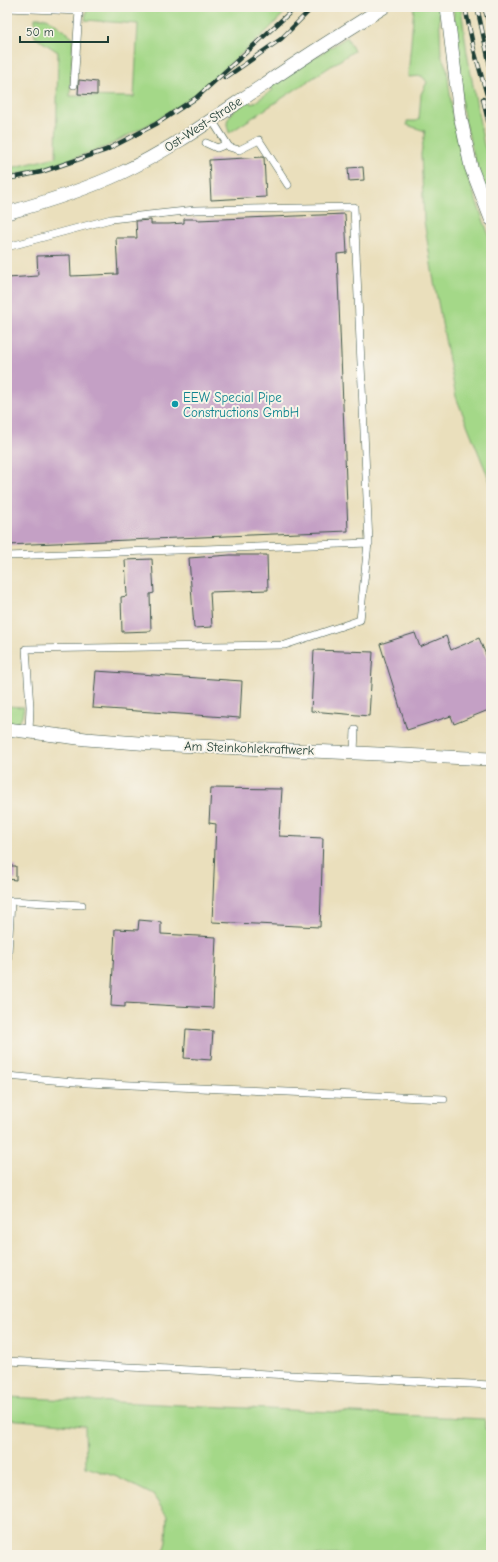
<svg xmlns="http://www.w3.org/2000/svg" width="498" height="1562" viewBox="0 0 498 1562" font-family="'Comic Neue',sans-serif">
<rect width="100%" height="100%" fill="#f7f3e8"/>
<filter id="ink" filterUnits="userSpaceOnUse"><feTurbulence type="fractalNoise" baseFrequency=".025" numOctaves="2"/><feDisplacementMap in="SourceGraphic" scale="8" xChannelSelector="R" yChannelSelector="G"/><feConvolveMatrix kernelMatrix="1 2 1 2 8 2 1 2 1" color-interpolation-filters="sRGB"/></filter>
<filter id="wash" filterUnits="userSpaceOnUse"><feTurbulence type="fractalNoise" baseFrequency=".012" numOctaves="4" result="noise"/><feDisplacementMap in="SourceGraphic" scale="16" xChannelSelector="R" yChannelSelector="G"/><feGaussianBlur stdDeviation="0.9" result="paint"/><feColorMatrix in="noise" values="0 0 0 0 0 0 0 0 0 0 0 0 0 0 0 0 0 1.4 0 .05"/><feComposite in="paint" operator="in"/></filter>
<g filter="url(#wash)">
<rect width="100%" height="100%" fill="#eadfbc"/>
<path fill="#a4d888" stroke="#628a5e" d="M 87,7 L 290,7 L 268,30 L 194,96 L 155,121 L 106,147 L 42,169 L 7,176 L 7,169 L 56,157 L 58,52 L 35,37 L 35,18 L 47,18 L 73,37 L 70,96 L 134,97 L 138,24 L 85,20 Z
M 414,7 L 439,7 L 441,55 L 447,69 L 453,118 L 463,164 L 491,241 L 491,409 L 489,415 L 491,422 L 491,484 L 456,397 L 433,276 L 424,221 L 421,154 L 425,131 L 407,125 L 407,121 L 416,121 L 419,119 L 421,94 L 427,82 L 422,76 L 408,77 Z
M 453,7 L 461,7 L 467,53 L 484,145 L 491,161 L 491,208 L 473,153 L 463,112 Z
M 347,37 L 354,51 L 229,133 C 229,131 227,127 227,124 C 227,113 241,106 249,101 L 252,104 L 273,90 L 270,86 Z
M 7,706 L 24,707 L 22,716 L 18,723 L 7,726 Z
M 7,1397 L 485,1419 L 485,1429 L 491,1429 L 491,1555 L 163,1555 L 166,1541 L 167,1516 L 153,1495 L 117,1477 L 86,1467 L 85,1426 L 7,1419 Z"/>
<g id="blocks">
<path fill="#c4a0c5" d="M 79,80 L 97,82 L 97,95 L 78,94 Z
M 264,157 L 266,197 L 211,200 L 209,160 Z
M 363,167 L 364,180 L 349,181 L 348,168 Z
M 345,214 L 347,253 L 337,254 L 348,531 L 7,545 L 7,278 L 38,276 L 37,256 L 70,255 L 71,276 L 118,274 L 116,238 L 137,238 L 136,221 L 151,220 L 151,224 L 169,224 L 184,223 L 184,219 L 197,219 L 197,220 Z
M 230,555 L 267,555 L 268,590 L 210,592 L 212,627 L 194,628 L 189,558 Z
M 152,559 L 154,593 L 150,594 L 151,631 L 122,632 L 121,597 L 127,596 L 125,560 Z
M 415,633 L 420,647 L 446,636 L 451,650 L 479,638 L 491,667 L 491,709 L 454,724 L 451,716 L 407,730 L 380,644 Z
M 314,650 L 373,652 L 369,716 L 311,711 Z
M 96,671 L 242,681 L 240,718 L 93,708 Z
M 211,788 L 282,789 L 279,836 L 323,838 L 320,927 L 212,922 L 216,824 L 209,823 Z
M 7,866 L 16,866 L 16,880 L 7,879 Z
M 139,920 L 161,922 L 161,934 L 216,937 L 213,1008 L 125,1003 L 125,1007 L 111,1006 L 115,929 L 138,930 Z
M 186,1029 L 213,1031 L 211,1060 L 184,1058 Z"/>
</g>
</g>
<g filter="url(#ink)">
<use href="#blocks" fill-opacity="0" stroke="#3d5548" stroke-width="1"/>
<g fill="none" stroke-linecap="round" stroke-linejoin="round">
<defs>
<path id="service" d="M 7,8 L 79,11 L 74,85
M 212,120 L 229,147 L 239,150 L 259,140 L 288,185
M 206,143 L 217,148 L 227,144
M 7,247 L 111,219 L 195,210 L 354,207 L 369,543 L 7,556
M 29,732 L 30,707 L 26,649 L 285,645 L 360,620 L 368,543
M 354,752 L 355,730
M 7,970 L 11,901 L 82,905
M 7,1076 L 87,1083 L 444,1099
M 7,1361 L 491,1385"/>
<path id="minor" d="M 447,7 L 460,115 L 471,167 L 491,219
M 7,213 C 46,202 85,190 121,173 C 172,149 218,115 265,84 C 304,57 344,32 384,7
M 7,729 L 86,739 L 151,744 L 491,759"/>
</defs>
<use href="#service" stroke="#3d5548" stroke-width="8"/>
<use href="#minor" stroke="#3d5548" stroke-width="14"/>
<use href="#service" stroke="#fff" stroke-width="7"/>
<use href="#minor" stroke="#fff" stroke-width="13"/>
<defs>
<path id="rail" d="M 465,7 L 474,50 L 491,109
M 477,7 L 491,70
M 484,7 L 491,29
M 225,78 L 281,39 L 313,7
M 483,99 L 491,134
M 7,179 L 41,172 L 106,150 L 156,124 L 196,98 L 296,7"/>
</defs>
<use href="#rail" stroke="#1f3d34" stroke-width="4.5"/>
<use href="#rail" stroke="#f7f3e8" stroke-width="3" stroke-dasharray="9" stroke-linecap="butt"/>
</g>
</g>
<circle fill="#0f9aa8" stroke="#f7f3e8" stroke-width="1.5" cx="175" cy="404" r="4"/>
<g text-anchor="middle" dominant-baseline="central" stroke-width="4" stroke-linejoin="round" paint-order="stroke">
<g font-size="13" fill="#1f3d34" stroke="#f7f3e8">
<text transform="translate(203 124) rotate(-33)">Ost-West-Straße</text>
<text transform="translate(249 748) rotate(2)">Am Steinkohlekraftwerk</text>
</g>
<g font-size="13" fill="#0d838f" stroke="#f7f3e8" text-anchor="start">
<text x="183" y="397">EEW Special Pipe<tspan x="183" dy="15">Constructions GmbH</tspan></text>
</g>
</g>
<rect width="498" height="1562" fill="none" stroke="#f7f3e8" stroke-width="24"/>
<path d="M20 36v6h88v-6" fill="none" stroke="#1f3d34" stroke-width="2"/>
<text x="26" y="36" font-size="12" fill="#1f3d34" stroke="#f7f3e8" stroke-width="3" paint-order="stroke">50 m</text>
</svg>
